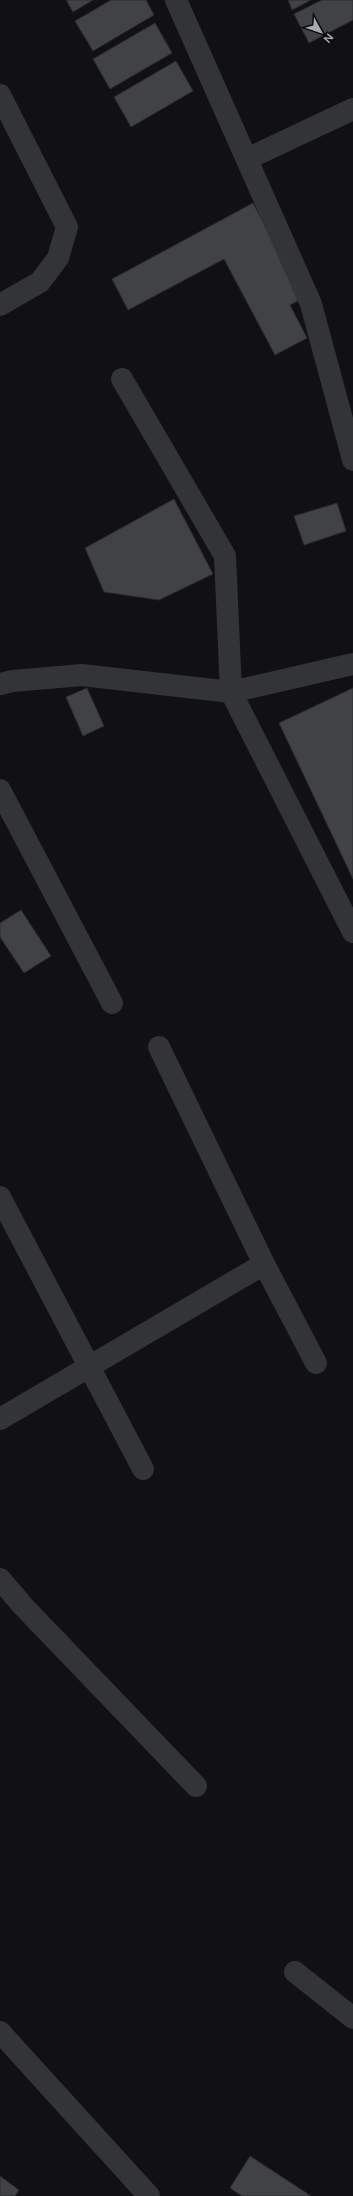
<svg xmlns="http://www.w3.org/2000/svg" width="353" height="2196" viewBox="0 0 353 2196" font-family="Figtree,sans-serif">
<rect width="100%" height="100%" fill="#111113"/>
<path fill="#404245" stroke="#2b2c2e" d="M 66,0 L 93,0 L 73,12 Z
M 111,0 L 146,0 L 154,15 L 93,51 L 75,21 Z
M 288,0 L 311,0 L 292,10 Z
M 322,0 L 353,0 L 353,20 L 309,43 L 294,14 Z
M 155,23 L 172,53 L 110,89 L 93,59 Z
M 176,61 L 193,91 L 131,127 L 114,97 Z
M 253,203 L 303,298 L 290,305 L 307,338 L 275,355 L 224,259 L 128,310 L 112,279 Z
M 174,499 L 213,574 L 159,600 L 104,592 L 85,548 Z
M 337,503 L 346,531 L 304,545 L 294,516 Z
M 87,688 L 104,726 L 83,736 L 66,697 Z
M 353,688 L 353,879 L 279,723 Z
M 21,910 L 51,956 L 24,973 L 0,937 L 0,923 Z
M 250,2156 L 311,2196 L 242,2196 L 230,2188 Z
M 0,2176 L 19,2190 L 15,2196 L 0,2196 Z"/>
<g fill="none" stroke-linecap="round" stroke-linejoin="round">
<path stroke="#333437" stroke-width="22" d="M 176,0 L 311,304 L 353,460
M 0,95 L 67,227 L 58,258 L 40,282 L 0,305
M 247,159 L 353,109
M 122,379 L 225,556 L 231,692 L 353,932
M 0,684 L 13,681 L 82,675 L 231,692 L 353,664
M 0,790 L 112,1003
M 159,1047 L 264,1264 L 316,1363
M 0,1197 L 143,1469
M 0,1419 L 264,1264
M 0,1579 L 23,1606 L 196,1786
M 295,1972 L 353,2018
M 0,2032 L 149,2196"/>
</g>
<g transform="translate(321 32) rotate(130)" stroke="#0c0c0d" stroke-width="3" paint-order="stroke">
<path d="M0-3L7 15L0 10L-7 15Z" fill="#a4aab2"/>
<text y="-6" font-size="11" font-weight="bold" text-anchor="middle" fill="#a4aab2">N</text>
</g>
</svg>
